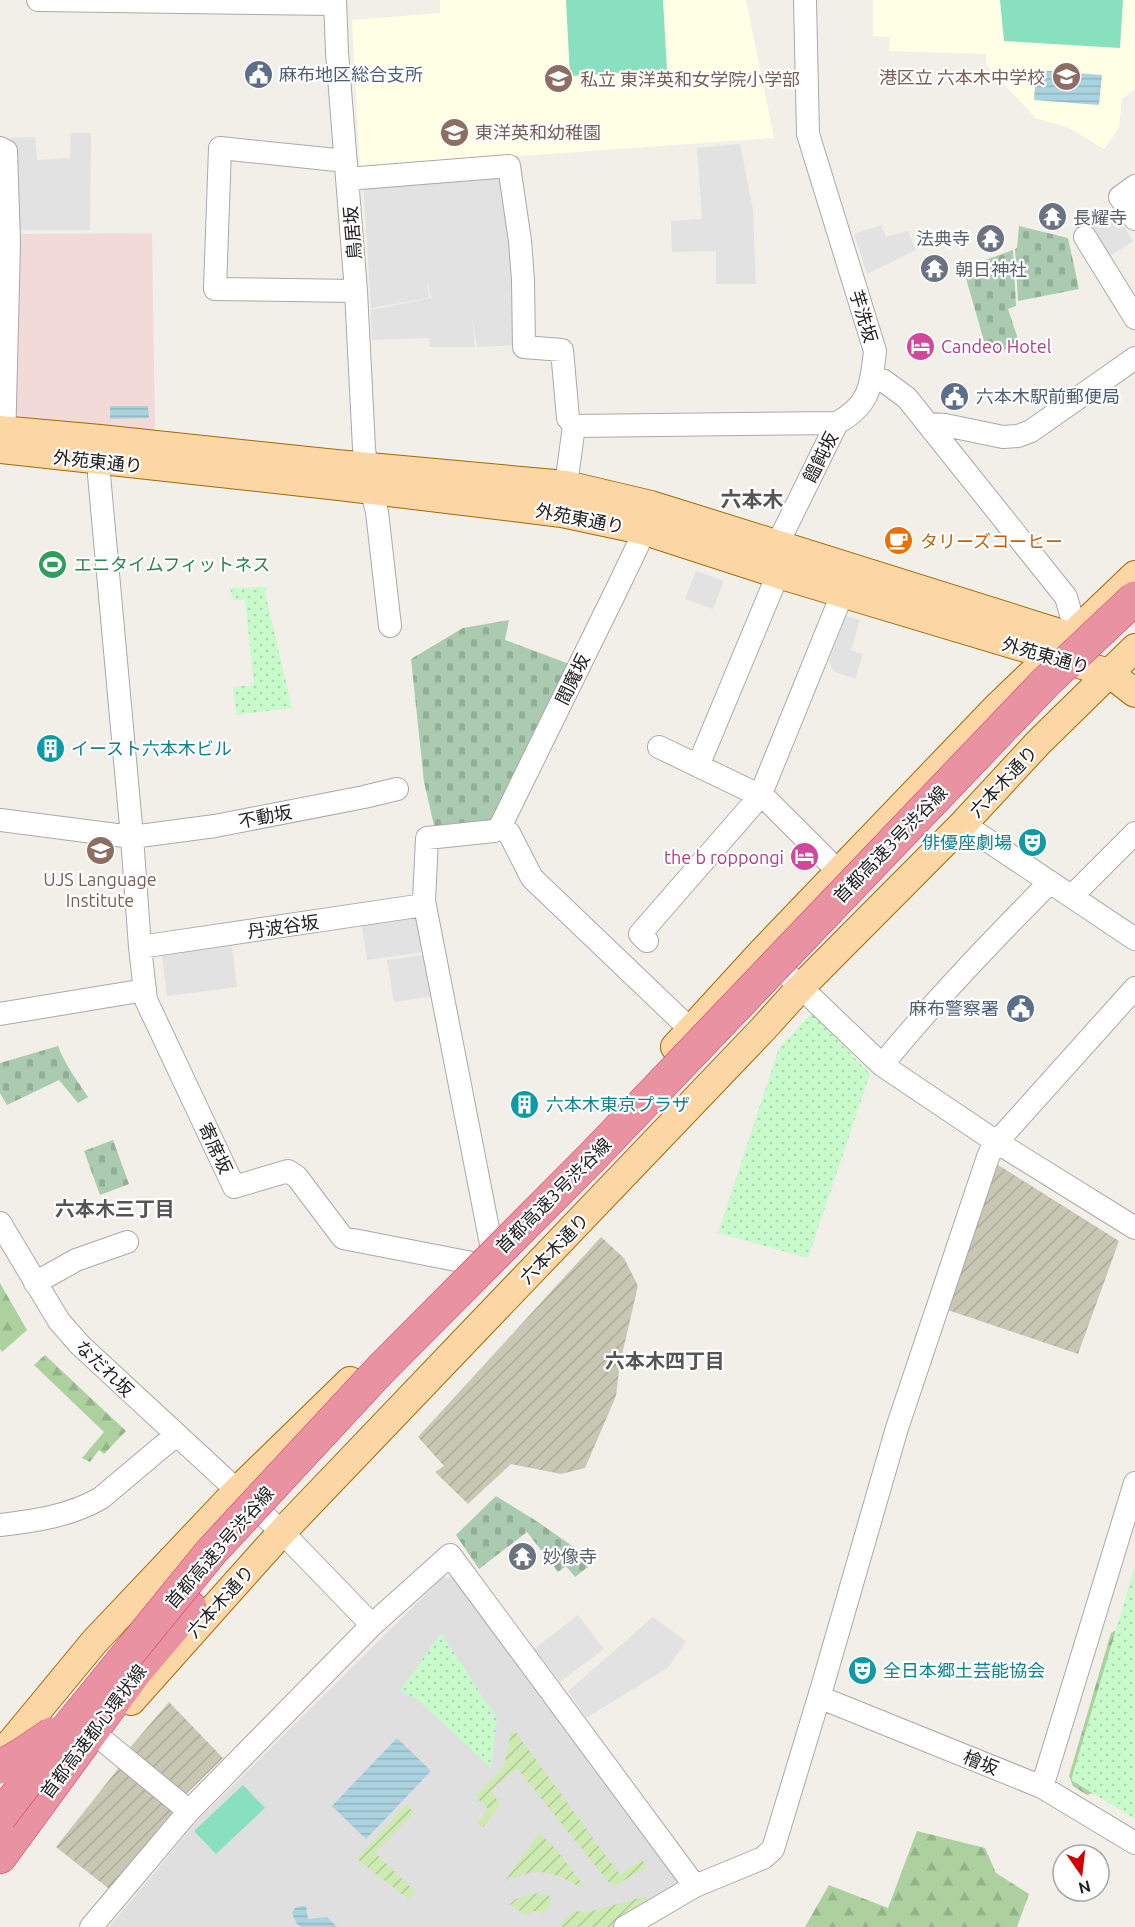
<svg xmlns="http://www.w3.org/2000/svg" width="1135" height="1927" viewBox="0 0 1135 1927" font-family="Ubuntu,'Noto Sans JP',sans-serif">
<defs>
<pattern id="construction-furrows" width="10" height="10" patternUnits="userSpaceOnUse" patternTransform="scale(1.5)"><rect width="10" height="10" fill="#c7c7b4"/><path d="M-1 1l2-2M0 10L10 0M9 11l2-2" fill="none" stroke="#abab9a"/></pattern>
<pattern id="forest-firs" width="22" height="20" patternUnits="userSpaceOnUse" patternTransform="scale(1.5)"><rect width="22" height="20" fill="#add19e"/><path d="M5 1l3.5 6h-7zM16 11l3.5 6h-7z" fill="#95b388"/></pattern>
<pattern id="cemetery-stones" width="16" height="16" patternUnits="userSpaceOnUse" patternTransform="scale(1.5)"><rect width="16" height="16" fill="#aacbaf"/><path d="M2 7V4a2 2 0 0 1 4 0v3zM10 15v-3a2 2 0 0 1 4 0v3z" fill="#92ae96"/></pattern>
<pattern id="park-dots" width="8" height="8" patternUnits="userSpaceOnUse" patternTransform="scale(1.5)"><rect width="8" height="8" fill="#c8facc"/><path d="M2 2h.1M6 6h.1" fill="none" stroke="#acd6af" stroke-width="1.8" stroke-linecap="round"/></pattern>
<pattern id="garden-furrows" width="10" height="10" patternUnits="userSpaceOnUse" patternTransform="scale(1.5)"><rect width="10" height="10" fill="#cdebb0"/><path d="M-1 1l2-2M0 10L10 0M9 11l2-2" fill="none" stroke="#b0c997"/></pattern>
<pattern id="water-rules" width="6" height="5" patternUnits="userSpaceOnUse" patternTransform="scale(1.5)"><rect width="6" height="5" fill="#aad3df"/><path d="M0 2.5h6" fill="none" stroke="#92b5bf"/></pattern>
</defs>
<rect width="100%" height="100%" fill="#f2efe9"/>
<path fill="#e0dfdf" d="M 443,1577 L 454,1578 L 681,1880 L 651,1900 L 615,1927 L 109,1927 L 200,1818 Z"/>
<path fill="#f2dad9" d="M 152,233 L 155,431 L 76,424 L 8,415 L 12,234 Z"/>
<path fill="#ffffe5" d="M 440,0 L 746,0 L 774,138 L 360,167 L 352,20 L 440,13 Z
M 873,0 L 1135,0 L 1135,89 L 1122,99 L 1119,128 L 1104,149 L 1069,128 L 1036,118 L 986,65 L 986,54 L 889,51 L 890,37 L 873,36 Z"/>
<path fill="url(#construction-furrows)" d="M 995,1163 L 1119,1241 L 1078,1354 L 945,1309 Z
M 601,1237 L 624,1258 L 638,1286 L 620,1363 L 616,1396 L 585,1468 L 561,1474 L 511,1464 L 468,1504 L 435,1472 L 444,1466 L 418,1437 Z
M 169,1702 L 223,1758 L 181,1799 L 127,1751 Z
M 121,1765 L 178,1811 L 113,1892 L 56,1847 Z"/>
<path fill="url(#forest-firs)" d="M 0,1283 L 27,1330 L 2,1352 L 0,1349 Z
M 45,1355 L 126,1431 L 104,1454 L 99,1450 L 90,1462 L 82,1458 L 104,1432 L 34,1365 Z
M 1114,1631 L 1118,1631 L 1099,1791 L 1087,1795 L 1073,1786 L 1069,1776 L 1111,1633 Z
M 917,1831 L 985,1848 L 996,1873 L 1029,1894 L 1017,1927 L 805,1927 L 829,1885 L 888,1908 Z"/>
<path fill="url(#cemetery-stones)" d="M 1019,226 L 1068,238 L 1079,289 L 1018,301 L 1015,249 L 1017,248 Z
M 1013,250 L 1016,306 L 1008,309 L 1020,345 L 988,355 L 963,268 Z
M 509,620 L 505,640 L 572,665 L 533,748 L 520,760 L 492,825 L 435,830 L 424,782 L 411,659 L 463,628 Z
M 58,1046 C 65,1065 77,1080 88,1097 L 78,1103 L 59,1080 L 7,1105 L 0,1093 L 0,1063 Z
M 113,1140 L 129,1184 L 100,1195 L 84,1151 Z
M 496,1496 L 538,1522 L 588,1557 L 585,1564 L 588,1567 L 575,1577 L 566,1566 L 558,1572 L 527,1532 L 479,1569 L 456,1535 Z"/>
<path fill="url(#park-dots)" d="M 268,587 L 265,592 L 292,708 L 236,715 L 233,687 L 254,685 L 245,600 L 233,600 L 230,588 Z
M 812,1013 L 870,1074 L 808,1258 L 718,1233 L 779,1048 Z
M 1135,1566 L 1135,1819 L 1071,1780 Z
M 441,1633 L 497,1718 L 491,1768 L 418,1700 L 400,1691 Z"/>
<path fill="url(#garden-furrows)" d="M 515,1731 L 620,1875 L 642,1859 L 647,1867 L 616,1885 L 610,1884 L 517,1768 L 491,1790 L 500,1805 L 483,1827 L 477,1823 L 488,1809 L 475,1796 L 504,1767 L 511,1732 Z
M 407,1803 L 413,1813 L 375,1853 L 416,1892 L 408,1899 L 357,1859 Z
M 539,1833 C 557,1848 569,1866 583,1885 L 582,1887 C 576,1886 572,1882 565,1879 C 540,1867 528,1872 505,1881 Z
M 534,1893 L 549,1895 L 551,1905 L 542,1914 L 538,1911 L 532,1911 L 527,1916 L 510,1904 L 516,1899 Z
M 643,1897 L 648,1898 L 647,1902 L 612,1927 L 559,1927 L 573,1911 L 588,1912 Z"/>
<path fill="#88e0be" d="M 566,0 L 663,0 L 667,70 L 570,76 Z
M 1000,0 L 1123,0 L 1120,48 L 1004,41 Z
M 243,1785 L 265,1808 L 216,1854 L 194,1831 Z"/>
<path fill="#e2e2e2" d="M 71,133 L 91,133 L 90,230 L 13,230 L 11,138 L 35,137 L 37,160 L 70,158 Z
M 740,144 L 753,210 L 756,284 L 716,284 L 716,251 L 672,252 L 671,221 L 702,219 L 697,148 Z
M 502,172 L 520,345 L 477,347 L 472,317 L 475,347 L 430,347 L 429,338 L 372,340 L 371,310 L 431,298 L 427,281 L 429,298 L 371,308 L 363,181 Z
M 1113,209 L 1133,241 L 1105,259 L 1085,227 Z
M 881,225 L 886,237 L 908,231 L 916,250 L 867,274 L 854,234 Z
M 696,571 L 724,581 L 713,609 L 685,599 Z
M 846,616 L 860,620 L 851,650 L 863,654 L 855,679 L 833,671 L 829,661 Z
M 418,914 L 424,952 L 367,960 L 361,922 Z
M 232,946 L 237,987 L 167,996 L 162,955 Z
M 429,954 L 435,996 L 394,1002 L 387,960 Z
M 578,1615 L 604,1649 L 560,1682 L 534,1649 Z
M 653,1617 L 686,1641 L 669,1667 L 586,1718 L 568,1691 Z"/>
<path fill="url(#water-rules)" d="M 1036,70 L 1102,75 L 1099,105 L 1034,100 Z
M 110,406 L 148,406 L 149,418 L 110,419 Z
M 397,1738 L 431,1771 L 366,1839 L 332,1806 Z
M 302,1906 L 306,1906 L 308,1919 L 327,1917 L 337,1927 L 301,1927 L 297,1924 L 292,1913 L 295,1908 Z"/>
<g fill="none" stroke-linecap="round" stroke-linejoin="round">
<defs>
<path id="minor" d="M 38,0 L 335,4
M 335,0 L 337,52 L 356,291 L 364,448 L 366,467 L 377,512 L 390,626
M 0,148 L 6,151 L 9,242 L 4,445
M 346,161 L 220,148 L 215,289 L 356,291
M 347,179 L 509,166 L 520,241 L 523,280 L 524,347 L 562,350 L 568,418 L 574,426
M 1135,186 L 1120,197 L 1135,219
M 1085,237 L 1135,318
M 872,378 L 884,381 L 907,398 L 1066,597 L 1076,632
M 928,424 L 945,425 L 1003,437 L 1018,436 L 1031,431 L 1135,358
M 100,443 L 99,475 L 132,837 L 140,947 L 146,1000 L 234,1187 L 288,1171 L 297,1177 L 343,1238 L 472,1263
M 564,500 L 574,426 L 837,423
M 777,545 L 837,423 C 870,405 871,386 875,351 L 808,134 L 805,0
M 659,747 L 765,798 L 839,872
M 698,766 L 778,574
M 0,820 L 132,837 L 215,826 L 364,797 L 397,789
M 963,824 L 1135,939
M 500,827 L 615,593 L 638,545 L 642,530
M 500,827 L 509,833 L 532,878 L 691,1030
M 1072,896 L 1135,833
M 647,941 L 640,934 L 760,796 L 843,592
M 140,947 L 417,906 L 424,901
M 767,955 L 882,1065 L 995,1141 L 1135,1228
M 0,1014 L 145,990
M 882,1065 C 934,1001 992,941 1050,882
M 0,1223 L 59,1321 L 80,1345 L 282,1532 L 372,1625
M 491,1244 L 424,901 L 427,838 L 494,831 L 500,827
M 35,1283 L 76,1260 L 127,1242
M 0,1525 C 35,1521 70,1516 101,1498 L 170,1440 L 179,1438
M 819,1697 L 1042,1787 L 1135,1843
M 99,1737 L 189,1811
M 1042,1787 L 1135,1483
M 91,1927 L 189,1811 L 372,1625 L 450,1555 L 695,1886
M 625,1927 L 695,1886 L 763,1858 L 773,1849 L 823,1684 L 897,1428 L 988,1157 L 995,1141 L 1004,1134 L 1135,988"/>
<path id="major" d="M 0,430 L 100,439 L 336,464 L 566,485 L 651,505 L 1085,641
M 0,449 L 339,486 L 562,513 L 642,530 L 778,574 L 1109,673 L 1135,693
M 675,1047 L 763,951 L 998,706 L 1135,575
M 131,1701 L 282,1532 L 763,1029 L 801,987 L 963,824 L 1038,743 L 1135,648
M 0,1756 L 95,1641 L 238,1490 L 350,1381"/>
<path id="highway" d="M 0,1857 L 135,1672 L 190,1607"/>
</defs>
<use href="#minor" stroke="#a9a9a9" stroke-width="24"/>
<use href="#major" stroke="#a06b00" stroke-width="30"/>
<use href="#highway" stroke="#dc2a67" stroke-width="34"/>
<use href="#minor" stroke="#fff" stroke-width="22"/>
<use href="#major" stroke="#fcd6a4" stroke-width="28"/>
<use href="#highway" stroke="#e892a2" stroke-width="33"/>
<defs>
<path id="highway-bridge" d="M 0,1767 L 21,1755 L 52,1734
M 0,1817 L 63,1734 L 211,1552 L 380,1370 L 595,1154 L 1045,683 L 1135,598"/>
</defs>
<use href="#highway-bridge" stroke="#dc2a67" stroke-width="34" stroke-linecap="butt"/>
<use href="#highway-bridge" stroke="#e892a2" stroke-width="33"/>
</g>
<defs>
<symbol id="civic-disc" viewBox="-11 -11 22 22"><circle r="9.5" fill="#5c6f8a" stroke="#fff"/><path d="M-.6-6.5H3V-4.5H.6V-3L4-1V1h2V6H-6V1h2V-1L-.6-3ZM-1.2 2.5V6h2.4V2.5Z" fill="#fff"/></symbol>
<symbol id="school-disc" viewBox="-11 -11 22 22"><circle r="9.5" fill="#8d6e63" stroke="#fff"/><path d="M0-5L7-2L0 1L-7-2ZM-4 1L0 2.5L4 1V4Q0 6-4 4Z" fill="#fff"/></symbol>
<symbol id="temple-disc" viewBox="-11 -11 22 22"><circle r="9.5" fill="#6b7280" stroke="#fff"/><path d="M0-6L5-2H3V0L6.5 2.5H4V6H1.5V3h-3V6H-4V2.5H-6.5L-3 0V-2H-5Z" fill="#fff"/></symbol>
<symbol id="hotel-disc" viewBox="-11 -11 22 22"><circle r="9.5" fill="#d1479c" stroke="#fff"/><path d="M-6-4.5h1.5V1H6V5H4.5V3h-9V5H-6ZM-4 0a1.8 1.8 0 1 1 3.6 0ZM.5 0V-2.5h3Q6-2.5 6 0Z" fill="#fff"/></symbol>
<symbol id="cafe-disc" viewBox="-11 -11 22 22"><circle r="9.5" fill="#e8710a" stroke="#fff"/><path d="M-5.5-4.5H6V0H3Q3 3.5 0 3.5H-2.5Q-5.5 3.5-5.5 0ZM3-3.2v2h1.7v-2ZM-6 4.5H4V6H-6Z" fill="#fff"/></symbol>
<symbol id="stadium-disc" viewBox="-11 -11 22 22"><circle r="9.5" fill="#2e9e5b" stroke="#fff"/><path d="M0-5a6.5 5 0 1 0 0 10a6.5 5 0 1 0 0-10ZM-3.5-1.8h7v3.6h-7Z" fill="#fff"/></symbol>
<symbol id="building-disc" viewBox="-11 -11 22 22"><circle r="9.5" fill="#0f9aa8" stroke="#fff"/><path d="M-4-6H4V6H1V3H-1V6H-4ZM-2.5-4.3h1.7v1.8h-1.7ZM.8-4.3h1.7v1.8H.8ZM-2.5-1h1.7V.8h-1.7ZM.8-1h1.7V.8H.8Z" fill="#fff"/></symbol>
<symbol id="theatre-disc" viewBox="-11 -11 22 22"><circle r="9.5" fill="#0f9aa8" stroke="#fff"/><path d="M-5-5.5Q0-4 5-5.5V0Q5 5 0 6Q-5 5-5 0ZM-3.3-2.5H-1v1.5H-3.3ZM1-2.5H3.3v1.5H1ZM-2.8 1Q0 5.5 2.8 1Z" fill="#fff"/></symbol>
</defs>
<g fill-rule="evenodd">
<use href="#civic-disc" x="242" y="58" width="33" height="33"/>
<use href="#school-disc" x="1050" y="60" width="33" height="33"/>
<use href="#school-disc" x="542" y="62" width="33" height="33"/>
<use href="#school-disc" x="438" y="116" width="33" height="33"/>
<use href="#temple-disc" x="1036" y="200" width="33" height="33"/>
<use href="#temple-disc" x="974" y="222" width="33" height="33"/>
<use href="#temple-disc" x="918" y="252" width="33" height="33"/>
<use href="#hotel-disc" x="904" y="330" width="33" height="33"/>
<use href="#civic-disc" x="938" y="380" width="33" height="33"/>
<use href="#cafe-disc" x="882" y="524" width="33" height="33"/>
<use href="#stadium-disc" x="36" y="548" width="33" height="33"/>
<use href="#building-disc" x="34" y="732" width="33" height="33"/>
<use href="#theatre-disc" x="1016" y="826" width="33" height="33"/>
<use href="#school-disc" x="84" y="834" width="33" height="33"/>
<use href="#hotel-disc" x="788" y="840" width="33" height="33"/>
<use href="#civic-disc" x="1004" y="992" width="33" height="33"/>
<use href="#building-disc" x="508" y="1088" width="33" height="33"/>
<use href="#temple-disc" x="506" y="1540" width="33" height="33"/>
<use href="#theatre-disc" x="846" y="1654" width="33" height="33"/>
</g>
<g text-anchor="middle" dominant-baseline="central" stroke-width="4.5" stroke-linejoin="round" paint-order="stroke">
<g font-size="18" fill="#4e5e75" stroke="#fff" text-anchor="start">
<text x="279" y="74">麻布地区総合支所</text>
<text x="976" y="396">六本木駅前郵便局</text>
<text x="999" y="1008" text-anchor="end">麻布警察署</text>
</g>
<g font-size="18" fill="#785e54" stroke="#fff" text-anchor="start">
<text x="1045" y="77" text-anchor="end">港区立 六本木中学校</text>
<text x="580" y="79">私立 東洋英和女学院小学部</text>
<text x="475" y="132">東洋英和幼稚園</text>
<text x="100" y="879" text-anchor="middle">UJS Language<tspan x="100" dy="21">Institute</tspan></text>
</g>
<g font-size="18" fill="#5b616d" stroke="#fff" text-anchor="start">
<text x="1073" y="217">長耀寺</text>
<text x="970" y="238" text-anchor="end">法典寺</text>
<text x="955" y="269">朝日神社</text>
<text x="543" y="1556">妙像寺</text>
</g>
<g font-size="18" fill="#222" stroke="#fff">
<text transform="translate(352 233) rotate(-95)">鳥居坂</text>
<text transform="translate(864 316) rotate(73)">芋洗坂</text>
<text transform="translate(820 457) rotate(-63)">饂飩坂</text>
<text transform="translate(98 461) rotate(6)">外苑東通り</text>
<text transform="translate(580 518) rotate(11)">外苑東通り</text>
<text transform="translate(1046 655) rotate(16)">外苑東通り</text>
<text transform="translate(572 679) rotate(-64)">閻魔坂</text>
<text transform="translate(1003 781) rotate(-47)">六本木通り</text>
<text transform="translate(265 816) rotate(-11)">不動坂</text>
<text transform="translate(890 844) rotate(-46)">首都高速3号渋谷線</text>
<text transform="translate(283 926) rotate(-8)">丹波谷坂</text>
<text transform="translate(216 1148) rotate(65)">寄席坂</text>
<text transform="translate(553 1195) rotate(-45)">首都高速3号渋谷線</text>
<text transform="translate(554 1248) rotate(-46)">六本木通り</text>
<text transform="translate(105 1368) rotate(44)">なだれ坂</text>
<text transform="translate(219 1547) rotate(-49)">首都高速3号渋谷線</text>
<text transform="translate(220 1601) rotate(-48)">六本木通り</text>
<text transform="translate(93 1731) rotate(-53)">首都高速都心環状線</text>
<text transform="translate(981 1762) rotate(22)">檜坂</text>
</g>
<g font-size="18" fill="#b23c85" stroke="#fff" text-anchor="start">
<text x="941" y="346">Candeo Hotel</text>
<text x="784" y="857" text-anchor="end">the b roppongi</text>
</g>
<g font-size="18" fill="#c56008" stroke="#fff" text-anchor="start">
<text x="920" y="541">タリーズコーヒー</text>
</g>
<g font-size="18" fill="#27864d" stroke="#fff" text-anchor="start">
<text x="74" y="564">エニタイムフィットネス</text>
</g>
<g font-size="18" fill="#0d838f" stroke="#fff" text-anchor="start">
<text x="71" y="748">イースト六本木ビル</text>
<text x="1012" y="842" text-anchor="end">俳優座劇場</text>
<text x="546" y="1104">六本木東京プラザ</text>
<text x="883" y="1670">全日本郷土芸能協会</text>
</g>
<g font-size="20" font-weight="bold" fill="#555" stroke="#fff">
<text x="115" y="1208">六本木三丁目</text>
<text x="665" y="1360">六本木四丁目</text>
</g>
<g font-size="21" font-weight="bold" fill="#555" stroke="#fff">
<text x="752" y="499">六本木</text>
</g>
</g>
<g transform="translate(1081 1873) rotate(166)"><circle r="28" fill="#ffffff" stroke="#a7a7a7" stroke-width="1.5"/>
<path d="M0-4.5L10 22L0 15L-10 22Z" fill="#d40000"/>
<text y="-9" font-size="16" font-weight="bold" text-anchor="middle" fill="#222222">N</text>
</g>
</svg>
